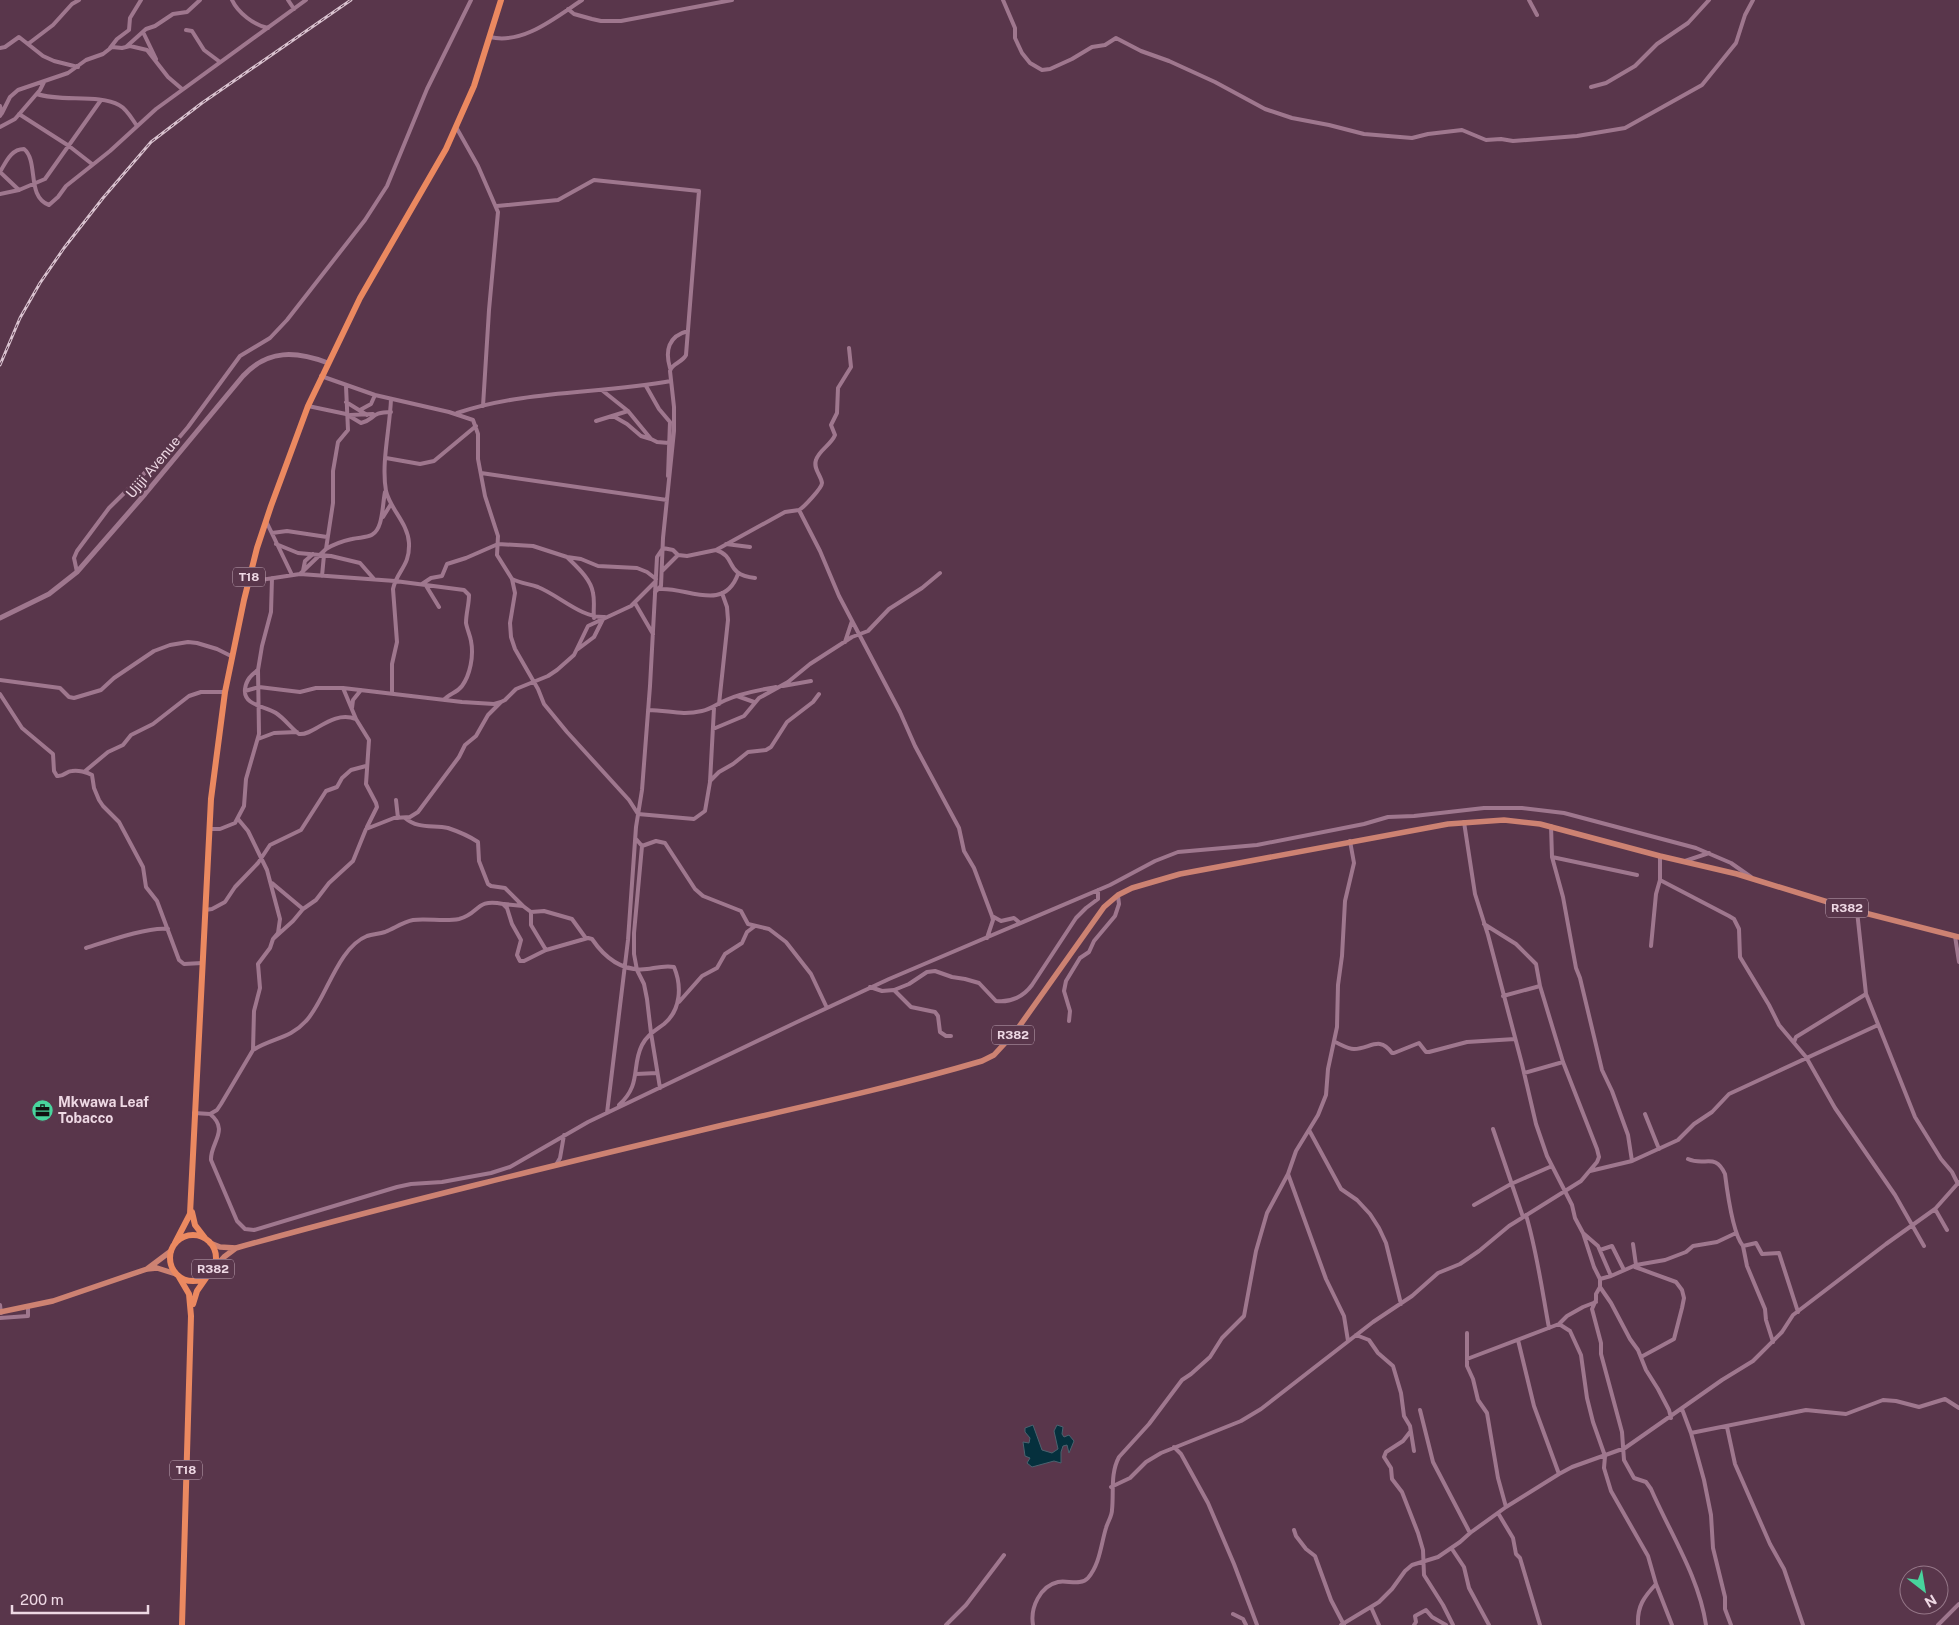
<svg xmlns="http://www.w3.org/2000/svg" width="1959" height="1625" viewBox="0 0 1959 1625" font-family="'Public Sans',sans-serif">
<rect width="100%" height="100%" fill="#59364b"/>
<path fill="#05303d" stroke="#4b626f" d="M 1033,1425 L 1042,1450 L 1052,1453 L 1058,1449 L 1054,1431 L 1057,1425 L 1063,1427 L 1062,1434 L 1064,1437 L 1069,1435 L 1074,1441 L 1069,1453 L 1067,1445 L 1063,1446 L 1061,1452 L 1061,1463 L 1054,1461 L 1032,1467 L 1027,1463 L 1030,1458 L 1025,1456 L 1023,1442 L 1029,1443 L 1030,1438 L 1025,1432 L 1025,1428 Z"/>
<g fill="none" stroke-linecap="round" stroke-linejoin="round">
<path stroke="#9f778e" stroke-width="4" d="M 232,0 C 238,13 254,25 268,28
M 288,0 L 294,9
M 1003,0 L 1015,28 L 1015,38 L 1022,53 L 1030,63 L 1042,70 L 1050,69 L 1072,59 L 1092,47 L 1105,45 L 1116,38 L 1141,51 L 1169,61 L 1215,82 L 1265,109 L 1292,118 L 1329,125 L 1364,134 L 1412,138 L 1428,134 L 1462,130 L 1486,140 L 1501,139 L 1513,141 L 1577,136 L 1625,128 L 1702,85 L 1736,43 L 1745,15 L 1753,0
M 1529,0 L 1537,15
M 568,9 L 574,14 L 592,19 L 601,21 L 621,21 L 732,0
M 186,30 L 192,31 L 204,50 L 220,62
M 143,32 L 156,59
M 490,37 C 523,45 556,17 582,0
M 28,44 L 53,25 L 72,4 L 79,0
M 126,47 L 146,29 L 155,26 L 173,14 L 187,12 L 200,0
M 0,48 L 5,47 L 19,37 L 43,56 L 54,61 L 78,67
M 110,48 L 117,39 L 129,30 L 130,18 L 141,0
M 1591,87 L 1606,83 L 1635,66 L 1657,44 L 1688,23 L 1709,0
M 37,94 C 60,102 99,94 119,105 C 127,109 132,119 137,126
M 0,106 L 2,113 L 0,116
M 2,113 L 10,97 L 18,90 L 68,73 L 86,60 L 103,54 L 112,47 L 122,48 L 130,46 L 147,50 L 168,77 L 182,89
M 19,114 L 69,146 L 92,164
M 0,127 L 15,119 L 40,90 L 44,82
M 456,127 L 478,166 L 498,212 L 489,310 L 483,406
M 0,172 C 6,162 11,149 24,149 C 39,161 26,197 49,205 L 58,197 L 66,186 L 110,151 L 156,109 L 306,0
M 0,172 L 19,190
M 0,194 L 19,190 L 45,179 L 101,100
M 497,206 L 558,200 L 594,180 L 699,191 L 686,355 C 682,363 672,363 670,371 L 674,407 L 674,431 L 663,538 L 661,586 L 655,592
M 670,368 C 665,351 668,336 688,331
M 321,376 L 375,395 L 449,412 L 473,420 L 478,434 L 478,459 L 485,496 L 498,536 L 497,555 L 512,579 L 515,593 L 510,623 L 511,637 L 515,649 L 538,689 L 544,704 L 567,732 L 629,800 L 638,814 L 694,819 L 705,811 L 710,782 L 714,708
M 646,386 L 659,409 L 670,422 L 668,476
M 603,391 L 628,411 L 651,439 L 657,442 L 669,443
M 391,399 C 390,428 381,463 386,491 C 390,509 408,523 409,543 C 410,567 397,570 393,589 L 397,642 L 392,664 L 392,693
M 346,402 L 367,415
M 308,406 L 346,414 L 361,423 C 375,420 370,412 391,412
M 360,410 L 371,404 L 375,395
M 457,413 C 526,390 599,394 671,381
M 350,415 L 373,414
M 613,416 L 627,424 L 641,436 L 651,439
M 596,421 L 628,411
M 386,458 L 420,464 L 434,461 L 476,426
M 481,473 L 667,500
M 799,510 L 820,551 L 839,596 L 900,712 L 915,746 L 959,828 L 964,851 L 974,868 L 992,916 L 993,920 L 987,938
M 383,517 L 391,504
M 266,521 L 292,575
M 272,533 L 287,531 L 327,537
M 276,544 L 298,553 L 331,556 L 360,563 L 374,579
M 726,544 L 750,547
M 326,549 C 334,544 343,541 352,539 C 364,536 375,540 380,523 C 383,513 383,502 385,492
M 716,550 C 738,557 723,574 755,578
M 567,557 C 577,567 591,579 593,593 C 595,602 593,610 594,618
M 303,571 L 305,561 L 313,554
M 662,571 L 678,555 L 687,556 L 716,550 L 785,512 L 799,510 C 803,508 822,488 822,483 C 821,475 813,469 816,460 C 819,450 831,445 835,435 L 831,425 L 837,413 L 838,388 L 851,367 L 849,348
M 77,572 L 74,558 L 77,551 L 109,508 L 172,446 L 188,427 L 240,356 L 270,338 L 287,320 L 365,220 L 387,186 L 427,89 L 471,0
M 300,574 L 326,549 L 333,503 L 333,471 L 338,442 L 348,430 L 346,386
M 322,576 L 324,555
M 512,579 C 520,583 529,584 538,587 C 560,596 581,618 605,617
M 248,582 L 300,574 L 395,581 L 464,590 L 469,595 C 469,605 466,613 466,623 C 467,629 470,635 471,641 C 474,656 470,675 462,686 C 456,694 449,693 444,700
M 422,584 L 431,578 L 442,576 L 447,564 L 466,558 L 498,544 L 533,546 L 567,557 L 581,559 L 598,566 L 637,568 L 647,572 L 656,579
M 425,584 L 439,607
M 660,589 C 687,587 724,613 738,574
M 635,603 L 653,634
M 845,642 L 852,621
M 578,649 L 594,637 L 603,619
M 258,670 C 251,675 246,680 245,689 C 243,706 266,706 276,713 C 285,719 291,728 299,734 C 314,736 331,710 356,719
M 0,680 L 60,688 L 69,697 L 74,698 L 101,690 L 114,678 L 154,651 L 170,645 L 188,642 L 197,643 L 217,649 L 231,656
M 783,686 L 811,681
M 343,688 L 356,719 L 369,740 L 366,784 L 376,803 L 377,807 L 367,827
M 245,691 L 259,687 L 300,692 L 316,688 L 343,688 L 462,702 L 494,704 L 501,702
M 0,694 L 22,728 L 53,754 L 54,771 L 57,776 C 64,777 66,771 72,771 C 78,770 87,772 92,775 L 94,788 L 99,800 L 103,806 L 119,822 L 143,867 L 146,887 L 157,901 L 179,960 L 184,964 L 202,963
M 737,696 L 754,702
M 719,704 L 728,620 L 727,607 L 722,593
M 352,708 L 353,700 L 361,690
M 648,710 C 669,710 680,716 702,711 C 712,709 718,703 726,700 C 741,693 760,690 776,687
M 713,729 L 744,716 L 759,698 L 788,682 L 810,664 L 852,637 L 868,631 L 889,609 L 922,588 L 940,573
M 258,739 L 274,733 L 297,732
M 84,772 L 108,752 L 123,745 L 131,735 L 153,724 L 189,696 L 201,692 L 225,692
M 710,781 L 719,772 L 733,764 L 748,752 L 766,750 L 771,747 L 787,722 L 813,702 L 819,694
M 396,800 L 398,818
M 405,818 C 418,829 432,825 448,828 C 457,831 469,836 478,842 L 479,861 L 488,884 L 491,886 L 505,888 L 523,906
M 1464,822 L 1475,894 L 1488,935 L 1522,1064 L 1536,1124 L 1547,1156 L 1572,1205 L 1575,1218 L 1583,1233 L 1594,1267 L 1600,1279 L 1600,1287 L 1596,1294 L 1596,1300 L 1592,1309 L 1601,1343 L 1601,1354 L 1622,1432 L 1624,1460 L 1634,1478 L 1646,1482 L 1651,1489 C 1670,1533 1699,1577 1706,1625
M 1551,826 L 1552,857 L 1563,897 L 1576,968 L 1580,978 L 1602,1070 L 1612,1091 L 1628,1135 L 1632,1161
M 210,829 L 220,829 L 235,823 L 244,806 L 246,779 L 259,734 L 258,670 L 262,646 L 271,612 L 272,578
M 636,839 L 642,846 L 656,841 L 665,843 L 695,889 L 703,896 L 741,911 L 748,924 L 769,929 L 786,942 L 811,974 L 827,1008
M 642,846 L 634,933 L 634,954 L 637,970 L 644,984 L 647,999 L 651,1033 L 660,1088
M 1552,857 L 1637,875
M 1685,861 L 1709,853
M 1660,880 L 1729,916 L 1734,919 L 1739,929 L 1740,957 L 1769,1005 L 1779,1025 L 1806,1057 L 1835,1108 L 1895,1195 L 1924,1246
M 272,883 L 303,909
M 504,904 L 523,906 L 531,912 L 544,911 L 572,919 L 585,937
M 205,910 L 212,909 L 225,902 L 235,887 L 258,863 L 270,845 L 301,830 L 326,791 L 337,787 L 342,778 L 351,770 L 366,766
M 1857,911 L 1866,994 L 1915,1117 L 1941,1159 L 1952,1172 L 1958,1184
M 531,912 L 531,925 L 546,950
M 992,916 L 1001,921 L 1014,918 L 1020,923
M 1955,936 L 1959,962
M 273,939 L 293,921 L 303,909 L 316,900 L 329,883 L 353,861 L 366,829 L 394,818 L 410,817 L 418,812 L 459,757 L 465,745 L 476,736 L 488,715 L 501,702 L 505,700 L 516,689 L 548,676 L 557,670 L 574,655 L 588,626 L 631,606 L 655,582
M 1651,946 L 1656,894 L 1660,880 L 1660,856
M 86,948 C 105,942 150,926 168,929
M 870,987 L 882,991 L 894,990 L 909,984 L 927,972 L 935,971 L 952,977 L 965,979 L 979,983 L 996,1001 C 1011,1003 1024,996 1032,985 L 1076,918 L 1086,908 L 1098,899 L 1098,890
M 894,990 L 911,1007 L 935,1012 L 938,1016 L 940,1032 L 946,1036 L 951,1036
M 1503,996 L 1540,986
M 679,1002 L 702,976 L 717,968 L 725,954 L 742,943 L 747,932 L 755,926
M 1069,1021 L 1070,1011 L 1064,991 L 1066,981 L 1080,958 L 1089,952 L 1094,941 L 1115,916 L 1119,904 L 1118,896
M 1335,1042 C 1340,1044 1348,1049 1354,1049 C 1370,1049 1379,1035 1392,1053 L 1394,1053 L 1419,1043 L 1426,1052 L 1429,1052 L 1467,1042 L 1515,1039
M 1794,1042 L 1796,1037 L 1866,994
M 253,1050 C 271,1038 290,1039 306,1021 C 326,1000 337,948 367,936 C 373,934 379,934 385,932 C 395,928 403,922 413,920 C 427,918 445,922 459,919 C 480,914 475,898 503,904 L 507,908 L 512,924 L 521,940 L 517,955 L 520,961 L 524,961 L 546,950 L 588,938 L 592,939 C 605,958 623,972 647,969 C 655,968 665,965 674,967 C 682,986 681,1010 664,1024 C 655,1031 647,1035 642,1045 C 631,1067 642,1084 619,1105
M 1524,1073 L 1563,1062
M 636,1074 L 657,1073
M 194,1113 L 210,1114 C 230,1130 210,1143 211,1160 L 237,1221 L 245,1229 L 254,1230 L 397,1187 L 411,1184 L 442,1182 L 491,1173 L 510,1167 L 588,1122 L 797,1022 L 889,979 L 1110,885 L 1155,861 L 1178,852 L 1257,845 L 1364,824 L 1388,817 L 1414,816 L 1484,808 L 1522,808 L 1564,813 L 1696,848 L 1731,863 L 1751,877
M 607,1113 L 628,940 L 636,827 L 642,790 L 650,686 L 657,557 L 663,548 L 673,550 L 678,555
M 210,1114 L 217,1110 L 221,1104 L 253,1050 L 254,1011 L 260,988 L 258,964 L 270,948 L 273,939 L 278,933 L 280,919 L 267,870 L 248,831 L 238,819
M 1645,1114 L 1659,1149
M 1493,1129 L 1523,1217
M 1309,1130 L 1341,1189 L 1357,1200 L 1370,1214 L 1379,1228 L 1386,1243 L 1401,1304
M 1688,1159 C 1705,1167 1715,1152 1725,1174 C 1727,1190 1733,1234 1743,1246 L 1756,1243 L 1762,1254 L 1779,1253 L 1798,1312
M 556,1165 L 560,1158 L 564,1135
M 1590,1171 L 1632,1161 L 1678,1140 L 1694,1124 L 1712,1112 L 1729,1094 L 1878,1025
M 1288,1174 L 1326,1279 L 1344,1316 L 1348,1341
M 1474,1205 L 1511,1184 L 1552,1166
M 1935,1209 L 1947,1230
M 1526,1215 C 1537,1252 1542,1290 1549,1328
M 1583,1233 L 1598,1246 L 1611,1276
M 1633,1244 L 1636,1265
M 1743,1246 L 1747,1266 L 1765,1309 L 1766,1320 L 1773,1342
M 1600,1250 L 1612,1246 L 1624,1270
M 1635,1267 L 1676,1282 L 1682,1290 L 1684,1298 L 1682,1308 L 1674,1339 L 1641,1357
M 1600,1279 L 1611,1276 L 1636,1265 L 1665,1260 L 1686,1252 L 1693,1246 L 1717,1242 L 1736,1233
M 1600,1287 L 1611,1303 L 1630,1339 L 1638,1350 L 1646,1370 L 1658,1389 L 1669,1410 L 1671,1418
M 0,1305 L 1,1313
M 0,1318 L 28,1316 L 28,1308
M 1559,1324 L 1570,1331 L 1581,1355 L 1587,1398 L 1593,1422 L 1605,1456 L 1604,1468 L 1611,1491 L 1648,1556 L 1656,1584 L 1672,1625
M 1467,1333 L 1467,1366 L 1473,1379 L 1478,1400 L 1487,1413 L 1498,1478 L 1506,1507
M 1356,1335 L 1369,1340 L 1378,1353 L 1393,1366 L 1401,1393 L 1404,1416 L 1410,1426 L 1414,1451
M 1518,1340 L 1534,1406 L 1559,1474
M 1467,1359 L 1559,1324 L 1567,1316 L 1583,1307 L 1596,1302
M 1682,1409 L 1691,1433 L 1704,1480 L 1711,1515 L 1713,1548 L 1725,1597 L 1725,1609 L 1731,1625
M 1420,1410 L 1433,1462 L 1470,1533
M 1727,1427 L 1735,1464 L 1770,1544 L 1784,1569 L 1803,1625
M 1410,1432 L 1403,1441 L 1386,1452 L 1384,1457 L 1391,1468 L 1392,1479 L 1402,1492 L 1418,1533 L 1423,1550 L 1424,1575 L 1443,1605 L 1453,1625
M 1691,1433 L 1806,1410 L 1846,1414 L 1883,1400 L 1896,1401 L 1919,1407 L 1945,1399 L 1959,1408
M 1174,1447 L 1181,1454 L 1208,1503 L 1234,1564 L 1257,1625
M 1111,1487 L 1130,1478 L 1146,1462 L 1161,1453 L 1241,1421 L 1261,1409 L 1373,1322 L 1412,1296 L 1438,1273 L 1460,1264 L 1479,1251 L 1509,1226 L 1581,1181 L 1597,1162 L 1599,1157 L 1597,1149 L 1563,1062 L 1540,986 L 1536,964 L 1516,944 L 1484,924
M 1498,1513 L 1513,1538 L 1516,1554 L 1520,1558 L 1540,1625
M 1294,1530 L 1296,1536 L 1306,1549 L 1315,1556 L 1331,1600 L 1344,1625
M 1452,1549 L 1464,1567 L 1469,1588 L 1489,1625
M 1371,1607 L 1379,1625
M 1233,1614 L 1243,1619 L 1246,1625
M 946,1625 L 966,1605 L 1004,1555
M 1033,1625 C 1030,1608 1040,1586 1058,1582 C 1067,1580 1081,1586 1088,1578 C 1100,1564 1101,1544 1106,1528 C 1108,1521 1112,1516 1112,1510 C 1114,1492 1110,1474 1119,1457 L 1149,1424 L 1182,1380 L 1191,1374 L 1210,1357 L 1222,1338 L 1244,1316 L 1256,1251 L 1267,1213 L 1288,1174 L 1296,1151 L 1318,1115 L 1326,1095 L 1328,1069 L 1337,1027 L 1338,985 L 1342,956 L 1345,901 L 1354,863 L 1350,841
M 1341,1625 L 1379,1602 L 1392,1589 L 1405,1571 L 1412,1565 L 1438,1557 L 1460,1542 L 1470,1533 L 1506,1507 L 1559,1474 L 1572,1467 L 1625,1448 L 1722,1380 L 1753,1361 L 1782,1332 L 1793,1315 L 1886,1244 L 1935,1209 L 1959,1182
M 1414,1625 L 1416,1622 L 1415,1616 L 1426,1610 L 1432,1617 L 1446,1625
M 1638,1625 C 1637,1606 1644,1597 1656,1584
M 1938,1625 L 1959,1604"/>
<path stroke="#9f778e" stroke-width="5" d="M 0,618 L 49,594 L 77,572 L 145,494 L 243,376 C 268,349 296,351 328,363"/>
<path stroke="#cd8272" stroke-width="5.5" d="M 210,1243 L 220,1247 L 236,1248 C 397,1203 560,1164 723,1125 C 810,1105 897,1086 982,1061 L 994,1055 L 1016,1031 L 1104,907 L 1118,895 L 1132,888 L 1180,874 L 1448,824 L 1504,820 L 1540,824 L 1660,856 L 1737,874 L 1857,911 L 1959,937
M 147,1269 L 171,1251
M 212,1270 L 224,1257 L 236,1248
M 0,1312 L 53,1301 L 147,1269 L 157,1268 L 176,1274"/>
<path stroke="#eb8960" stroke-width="6" d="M 192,1212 L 195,1225 L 205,1238
M170 1258a23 23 0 1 1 46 0a23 23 0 1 1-46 0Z
M 175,1243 L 190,1214 L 211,799 L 225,692 L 244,600 L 257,548 L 271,506 L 308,406 L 360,298 L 446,149 L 474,86 L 501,0
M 179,1277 L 189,1294 L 191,1316 L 182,1625
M 193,1304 L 197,1291 L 206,1278"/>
<defs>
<path id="rail" d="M 0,365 L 20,318 L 40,283 L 64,248 L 103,198 L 151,142 L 202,103 L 351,0"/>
</defs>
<use href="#rail" stroke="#d9c2cf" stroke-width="3"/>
<use href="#rail" stroke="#59364b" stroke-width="1" stroke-dasharray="4" stroke-linecap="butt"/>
</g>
<defs>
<symbol id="office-disc" viewBox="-11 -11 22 22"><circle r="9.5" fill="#48d49d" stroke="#59364b"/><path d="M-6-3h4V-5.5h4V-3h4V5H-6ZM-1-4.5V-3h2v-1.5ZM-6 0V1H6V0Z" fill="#111"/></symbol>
</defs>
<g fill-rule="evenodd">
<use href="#office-disc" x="30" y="1098" width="25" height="25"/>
</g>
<g text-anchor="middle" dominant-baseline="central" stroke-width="5" stroke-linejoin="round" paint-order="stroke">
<g fill="#59364b" stroke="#c1a7b6" stroke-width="1">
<rect x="233" y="567.5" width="32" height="19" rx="4"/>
<rect x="1826" y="898.5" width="42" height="19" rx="4"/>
<rect x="992" y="1025.5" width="42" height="19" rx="4"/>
<rect x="192" y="1259.5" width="42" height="19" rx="4"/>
<rect x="170" y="1460.5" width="32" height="19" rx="4"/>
</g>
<g font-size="12" font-weight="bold" fill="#eed8e4">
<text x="249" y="577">T18</text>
<text x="1847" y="908">R382</text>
<text x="1013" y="1035">R382</text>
<text x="213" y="1269">R382</text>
<text x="186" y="1470">T18</text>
</g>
<g font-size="14" fill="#eed8e4" stroke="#59364b">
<text transform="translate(153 467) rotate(-50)">Ujiji Avenue</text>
</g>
<g font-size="14" font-weight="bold" fill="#eed8e4" stroke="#59364b" text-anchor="start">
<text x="58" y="1102">Mkwawa Leaf<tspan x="58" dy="16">Tobacco</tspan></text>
</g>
</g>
<g transform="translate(1924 1590) rotate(149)"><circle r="24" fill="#59364b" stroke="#957788"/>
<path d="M0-4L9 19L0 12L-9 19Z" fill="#48d49d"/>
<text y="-8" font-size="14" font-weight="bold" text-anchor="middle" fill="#eed8e4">N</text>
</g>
<path d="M12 1605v8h136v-8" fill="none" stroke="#eed8e4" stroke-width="2.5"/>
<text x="20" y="1605" font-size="15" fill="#eed8e4" stroke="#59364b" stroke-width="4" paint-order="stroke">200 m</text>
</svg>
